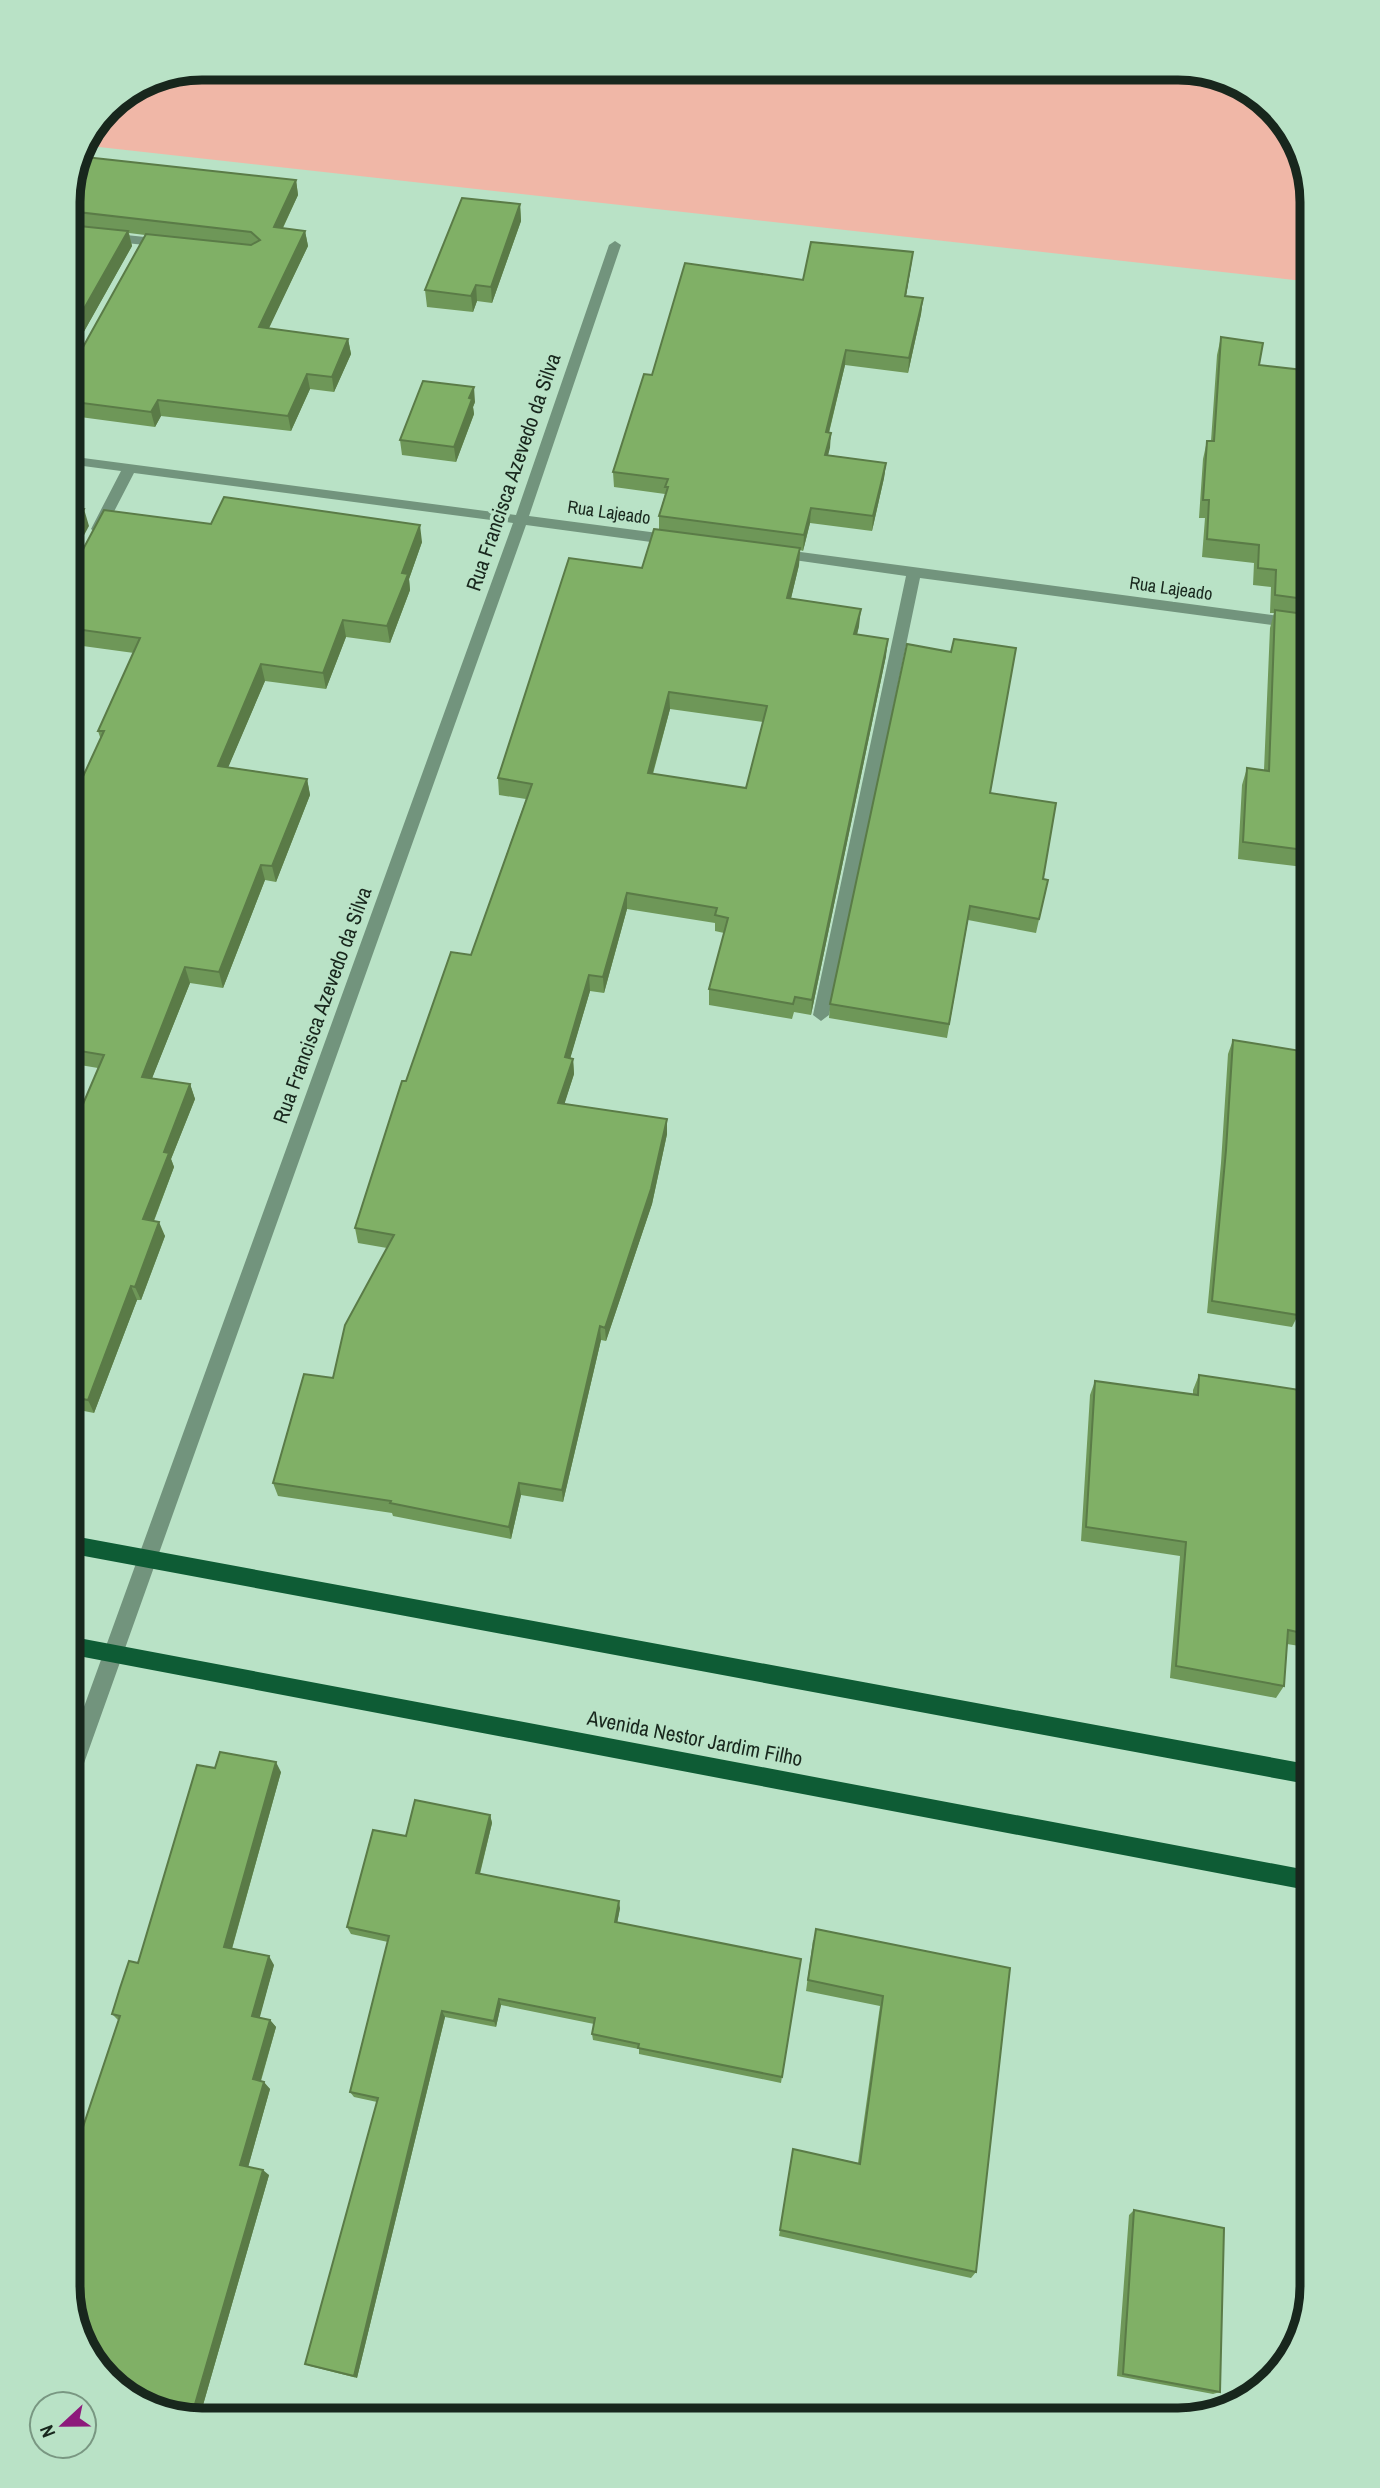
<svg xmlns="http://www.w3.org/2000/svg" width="1380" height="2488" viewBox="0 0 1380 2488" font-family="'Archivo Narrow',sans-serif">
<rect width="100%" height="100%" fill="#b9e2c6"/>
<path fill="#f0b7a7" d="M 202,68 L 1187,69 L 1252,91 L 1301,151 L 1312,202 L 1312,282 L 90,146 L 108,107 L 151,78 Z"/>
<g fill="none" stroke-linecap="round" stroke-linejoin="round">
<path fill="#72947d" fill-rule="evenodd" d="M 69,229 L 164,239 L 170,243 L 164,247 L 69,237 Z
M 615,241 L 621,245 L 529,516 L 673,535 L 680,540 L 673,545 L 526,525 L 78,1780 L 75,1787 L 68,1790 L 68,1751 L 513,523 L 134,473 L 105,529 L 98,534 L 91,529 L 121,471 L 68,464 L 68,456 L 516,515 L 609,245 Z
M 778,549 L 1294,618 L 1301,623 L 1294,628 L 920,578 L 829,1015 L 821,1021 L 813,1015 L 906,576 L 773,557 L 773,551 Z"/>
<path fill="#0e5c35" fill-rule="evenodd" d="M 68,1535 L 1312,1765 L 1312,1785 L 68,1553 Z
M 68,1636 L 1312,1871 L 1312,1891 L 68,1654 Z"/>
</g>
<path fill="#6e9758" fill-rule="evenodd" d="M 296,180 L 298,195 L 283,228 L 305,231 L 308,246 L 268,329 L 348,339 L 351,354 L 334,392 L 310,389 L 291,431 L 161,416 L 155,427 L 80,417 L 68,435 L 68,368 L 73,365 L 145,235 L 129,233 L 132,246 L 68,360 L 69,194 Z
M 520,204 L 521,221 L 492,303 L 477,301 L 473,312 L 427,307 L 425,290 Z
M 913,252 L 906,296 L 923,298 L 921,314 L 908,373 L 845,365 L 829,433 L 831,433 L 828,455 L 886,463 L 884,478 L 872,531 L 810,523 L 803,551 L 800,550 L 799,565 L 791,598 L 859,626 L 857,634 L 886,656 L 811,1015 L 794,1012 L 792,1019 L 709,1005 L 709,989 L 724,933 L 715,931 L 715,923 L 627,909 L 604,993 L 590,991 L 570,1058 L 573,1059 L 574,1074 L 564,1104 L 667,1134 L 652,1204 L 606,1341 L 601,1340 L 563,1502 L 521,1495 L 511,1539 L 393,1516 L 392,1513 L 278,1496 L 273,1483 L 333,1378 L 387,1248 L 358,1243 L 355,1228 L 406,1081 L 471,955 L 526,799 L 499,795 L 498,778 L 642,568 L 659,529 L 659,516 L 665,494 L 614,487 L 613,472 L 652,375 L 803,280 ZM 670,709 L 763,722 L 746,788 L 653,774 Z
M 1221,337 L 1259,365 L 1312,371 L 1312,868 L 1238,859 L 1242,785 L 1247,768 L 1264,770 L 1270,628 L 1274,613 L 1270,613 L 1271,587 L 1253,585 L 1254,563 L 1202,557 L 1205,518 L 1199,518 L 1203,459 L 1207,441 L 1211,441 L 1217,355 Z
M 475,402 L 473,407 L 474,414 L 456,462 L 402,455 L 400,440 Z
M 211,524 L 422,542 L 409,579 L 410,590 L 390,643 L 346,637 L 326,689 L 265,681 L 228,767 L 307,779 L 310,795 L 276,882 L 265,880 L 223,988 L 190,983 L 152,1078 L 190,1084 L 195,1099 L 171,1159 L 174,1167 L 154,1221 L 165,1236 L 141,1300 L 137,1300 L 94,1413 L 84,1411 L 68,1451 L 98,1068 L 68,1063 L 68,809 L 101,740 L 98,731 L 134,653 L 68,644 L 68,572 Z
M 990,793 L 1043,879 L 1048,880 L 1036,933 L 968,920 L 947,1038 L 829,1018 L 830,1004 Z
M 1233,1040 L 1303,1111 L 1298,1315 L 1292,1327 L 1207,1313 L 1221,1163 L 1228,1054 Z
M 1199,1375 L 1299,1480 L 1312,1483 L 1312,1648 L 1287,1644 L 1284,1686 L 1276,1698 L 1170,1678 L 1180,1556 L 1081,1541 L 1090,1395 L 1095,1381 L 1193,1394 L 1193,1390 Z
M 215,1768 L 281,1772 L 232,1949 L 274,1965 L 259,2018 L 270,2020 L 276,2027 L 261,2081 L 270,2089 L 248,2167 L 269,2175 L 199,2419 L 119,2021 L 112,2014 L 138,1963 Z
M 490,1815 L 492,1823 L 480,1874 L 620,1908 L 617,1923 L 801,1959 L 781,2083 L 639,2054 L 639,2049 L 593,2040 L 592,2034 L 594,2024 L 501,2005 L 496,2027 L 445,2017 L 357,2378 L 310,2366 L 305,2364 L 377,2102 L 354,2097 L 350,2092 L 388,1942 L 351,1934 L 347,1927 L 406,1836 Z
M 813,1940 L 1010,1968 L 976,2272 L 971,2278 L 779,2236 L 793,2149 L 858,2163 L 880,2006 L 806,1991 Z
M 1134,2210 L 1220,2392 L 1213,2394 L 1117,2376 L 1129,2215 Z"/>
<path fill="#5a7b47" d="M 296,180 L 298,195 L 276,242 L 274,227 Z
M 520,204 L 521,221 L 492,303 L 491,287 Z
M 128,231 L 132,246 L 68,360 L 68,337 Z
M 305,231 L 308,246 L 262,343 L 259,327 Z
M 913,252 L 911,267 L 903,312 L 905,296 Z
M 476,285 L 477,301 L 473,312 L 471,296 Z
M 923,298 L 921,314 L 908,373 L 909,358 Z
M 348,339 L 351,354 L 334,392 L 332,377 Z
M 846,350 L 845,365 L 825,448 L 826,432 Z
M 307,374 L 310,389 L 291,431 L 288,416 Z
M 474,387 L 475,402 L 473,407 L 474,414 L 456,462 L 454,447 L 469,398 Z
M 158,400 L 161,416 L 155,427 L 151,412 Z
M 75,402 L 80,417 L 69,435 L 68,414 Z
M 831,433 L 830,448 L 824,470 L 825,455 Z
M 886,463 L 884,478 L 872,531 L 873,516 Z
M 811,508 L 810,523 L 803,551 L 804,535 Z
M 84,509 L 89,526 L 68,565 L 68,538 Z
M 420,525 L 422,542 L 409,579 L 410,590 L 390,643 L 387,626 L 402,573 Z
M 800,548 L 799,565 L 787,615 L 787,598 Z
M 861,609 L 859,626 L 853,651 L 854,634 Z
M 343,620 L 346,637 L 326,689 L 323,673 Z
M 888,639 L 886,656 L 811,1015 L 812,1000 Z
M 261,664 L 265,681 L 222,782 L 218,766 Z
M 669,692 L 670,709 L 648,790 L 648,773 Z
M 307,779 L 310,795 L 276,882 L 272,866 Z
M 261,865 L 265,880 L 223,988 L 219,972 Z
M 627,893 L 627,909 L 604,993 L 603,977 Z
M 185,967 L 190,983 L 147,1091 L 142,1077 Z
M 589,975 L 590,991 L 566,1073 L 565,1057 Z
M 573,1059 L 574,1074 L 560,1118 L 558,1103 Z
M 190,1084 L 195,1099 L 171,1159 L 174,1167 L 149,1233 L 143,1219 L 164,1152 Z
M 667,1119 L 667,1134 L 652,1204 L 606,1341 L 605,1328 Z
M 159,1222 L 165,1236 L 141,1300 L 135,1287 Z
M 131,1286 L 137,1300 L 94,1413 L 88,1400 Z
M 600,1326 L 601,1340 L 563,1502 L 562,1490 Z
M 77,1398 L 84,1411 L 68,1451 L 68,1421 Z
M 519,1483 L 521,1495 L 511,1539 L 509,1527 Z
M 276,1762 L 281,1772 L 230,1955 L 224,1947 Z
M 490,1815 L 492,1823 L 478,1880 L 476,1873 Z
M 619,1901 L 620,1908 L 616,1929 L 615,1922 Z
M 269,1956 L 274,1965 L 258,2024 L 252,2016 Z
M 499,1999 L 501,2005 L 496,2027 L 494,2021 Z
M 442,2011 L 445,2017 L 357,2378 L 354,2376 Z
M 270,2020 L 276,2027 L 259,2086 L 253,2079 Z
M 264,2082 L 270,2089 L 247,2171 L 240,2165 Z
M 263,2170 L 269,2175 L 199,2419 L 194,2419 L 191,2418 Z"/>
<path fill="#80b066" stroke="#5a7b47" stroke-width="2" fill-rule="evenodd" d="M 85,157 L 296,180 L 274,227 L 305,231 L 259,327 L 348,339 L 332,377 L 307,374 L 288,416 L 158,400 L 151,412 L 75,402 L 68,414 L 68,368 L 73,365 L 146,234 L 251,245 L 260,240 L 251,232 L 69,211 L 69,194 Z
M 462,198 L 520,204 L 491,287 L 476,285 L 471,296 L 425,290 Z
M 69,225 L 128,231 L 68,337 Z
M 811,242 L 913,252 L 905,296 L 923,298 L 909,358 L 846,350 L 826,432 L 831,433 L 825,455 L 886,463 L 873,516 L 811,508 L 804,535 L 659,516 L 668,487 L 665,487 L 668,479 L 613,472 L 644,374 L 652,375 L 685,263 L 803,280 Z
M 1221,337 L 1263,343 L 1259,365 L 1312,371 L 1312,600 L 1275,595 L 1276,570 L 1258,568 L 1259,545 L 1207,539 L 1209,500 L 1203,500 L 1207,441 L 1214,441 Z
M 423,381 L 474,387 L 469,398 L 472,399 L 454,447 L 400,440 Z
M 224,497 L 420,525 L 402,573 L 408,574 L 387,626 L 343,620 L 323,673 L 261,664 L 218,766 L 307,779 L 272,866 L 261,865 L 219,972 L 185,967 L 142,1077 L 190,1084 L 164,1152 L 169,1153 L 143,1219 L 159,1222 L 135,1287 L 131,1286 L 88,1400 L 77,1398 L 68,1421 L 68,1139 L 104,1055 L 68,1049 L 68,809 L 104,731 L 98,731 L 140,638 L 68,628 L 68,572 L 72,570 L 104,510 L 211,524 Z
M 68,507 L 84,509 L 68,538 Z
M 654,529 L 800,548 L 787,598 L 861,609 L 854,634 L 888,639 L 812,1000 L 795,997 L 793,1004 L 709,989 L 728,918 L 715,915 L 717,908 L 627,893 L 603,977 L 589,975 L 565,1057 L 573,1059 L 558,1103 L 667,1119 L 651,1189 L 605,1328 L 600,1326 L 562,1490 L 519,1483 L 509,1527 L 390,1503 L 391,1501 L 273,1483 L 304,1374 L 333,1378 L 345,1325 L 394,1235 L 355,1228 L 402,1081 L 406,1081 L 451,952 L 471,955 L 532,784 L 498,778 L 569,558 L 642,568 ZM 669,692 L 767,706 L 746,788 L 648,773 Z
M 1275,610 L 1312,615 L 1312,851 L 1243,842 L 1247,768 L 1269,771 Z
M 954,639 L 1016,648 L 990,793 L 1056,803 L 1043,879 L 1048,880 L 1039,919 L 970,906 L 949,1024 L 830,1004 L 907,644 L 951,652 Z
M 1233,1040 L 1307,1052 L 1303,1111 L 1305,1215 L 1298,1315 L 1212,1301 L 1226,1150 Z
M 1199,1375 L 1300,1390 L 1299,1480 L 1312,1483 L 1312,1635 L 1288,1630 L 1284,1686 L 1176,1666 L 1186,1542 L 1086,1527 L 1095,1381 L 1198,1395 Z
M 220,1752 L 276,1762 L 224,1947 L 269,1956 L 252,2016 L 270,2020 L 253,2079 L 264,2082 L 240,2165 L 263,2170 L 191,2418 L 128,2397 L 79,2337 L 68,2286 L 68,2172 L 120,2016 L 112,2014 L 120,1988 L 129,1961 L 138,1963 L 197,1765 L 215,1768 Z
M 415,1800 L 490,1815 L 476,1873 L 619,1901 L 615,1922 L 801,1959 L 782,2077 L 638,2048 L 639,2044 L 592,2034 L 595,2018 L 499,1999 L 494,2021 L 442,2011 L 354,2376 L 305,2364 L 378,2098 L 350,2092 L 389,1936 L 347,1927 L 373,1830 L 406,1836 Z
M 816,1929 L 1010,1968 L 976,2272 L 780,2230 L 793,2149 L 860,2164 L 883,1996 L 808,1980 Z
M 1134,2210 L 1224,2228 L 1220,2392 L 1123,2374 Z"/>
<g text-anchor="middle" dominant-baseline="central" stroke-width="7" stroke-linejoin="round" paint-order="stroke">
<g font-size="18" fill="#18271d" stroke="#b9e2c6">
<text transform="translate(609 512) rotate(8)">Rua Lajeado</text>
<text transform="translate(1171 588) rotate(8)">Rua Lajeado</text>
</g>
<g font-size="21" fill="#18271d" stroke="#b9e2c6">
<text transform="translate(513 472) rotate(-71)">Rua Francisca Azevedo da Silva</text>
<text transform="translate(322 1005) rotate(-70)">Rua Francisca Azevedo da Silva</text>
<text transform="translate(695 1738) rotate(11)">Avenida Nestor Jardim Filho</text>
</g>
</g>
<path d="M0 0H1380V2488H0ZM202 80H1178A122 122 0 0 1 1300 202V2286A122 122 0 0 1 1178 2408H202A122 122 0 0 1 80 2286V202A122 122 0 0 1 202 80Z" fill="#b9e2c6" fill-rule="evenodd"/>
<path fill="none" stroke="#18271d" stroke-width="9" d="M202 80H1178A122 122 0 0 1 1300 202V2286A122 122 0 0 1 1178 2408H202A122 122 0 0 1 80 2286V202A122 122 0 0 1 202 80Z"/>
<g transform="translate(63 2425) rotate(248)"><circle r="33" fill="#b9e2c6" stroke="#799782" stroke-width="2"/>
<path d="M0-5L12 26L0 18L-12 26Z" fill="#8d1a7b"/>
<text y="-10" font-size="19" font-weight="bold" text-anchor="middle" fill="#18271d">N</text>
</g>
</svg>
